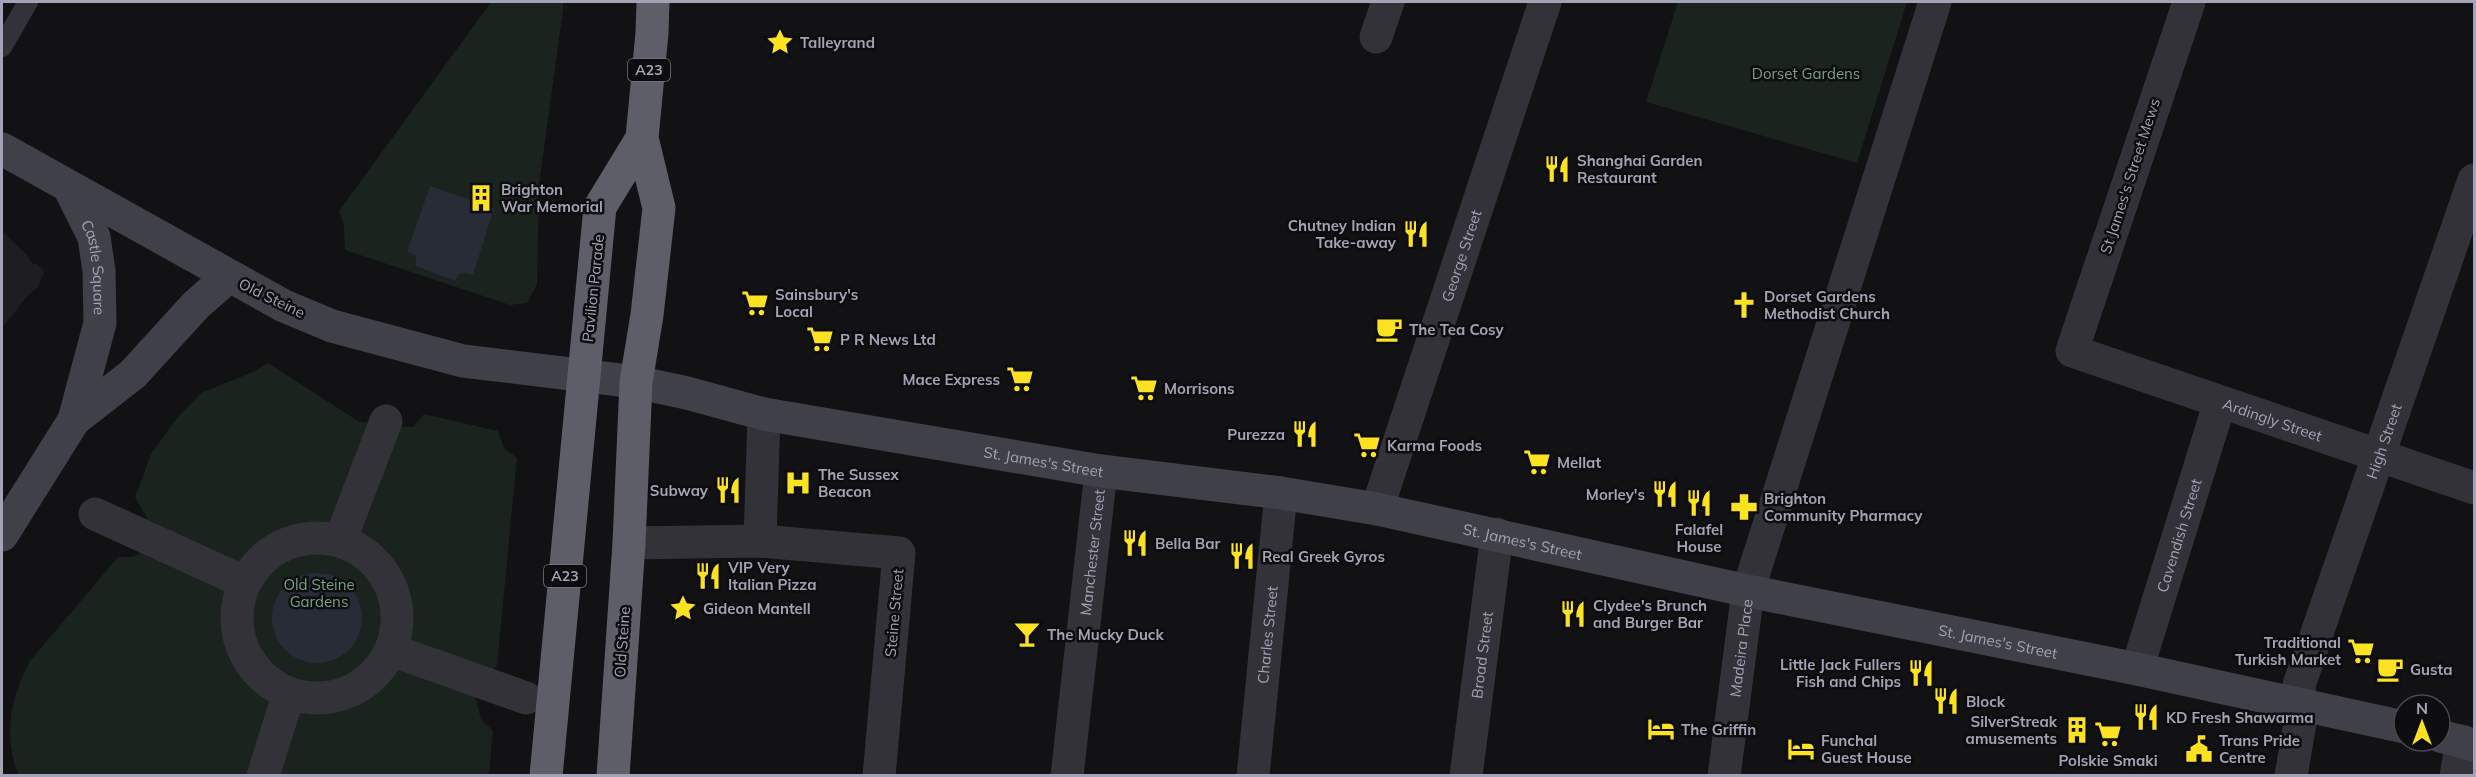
<svg xmlns="http://www.w3.org/2000/svg" width="2476" height="777" viewBox="0 0 2476 777" font-family="Mulish,sans-serif">
<rect width="100%" height="100%" fill="#121113"/>
<path fill="#1e1d20" d="M 2,231 L 30,258 L 29,260 L 34,265 L 36,263 L 44,271 L 38,287 L 28,295 L 2,328 Z"/>
<path fill="#1b231e" d="M 491,2 L 563,2 L 563,10 L 539,185 L 537,284 L 527,303 L 510,305 L 345,250 L 344,225 L 339,211 Z
M 1678,2 L 1907,2 L 1857,163 L 1646,102 Z
M 268,363 L 358,421 L 385,426 L 413,427 L 424,414 L 498,431 L 504,448 L 517,458 L 497,666 L 490,671 L 475,696 L 481,719 L 493,731 L 489,775 L 19,776 C 2,737 11,696 30,661 L 118,557 L 133,557 L 146,550 L 151,525 L 135,497 L 151,454 L 176,419 L 201,393 L 253,372 Z"/>
<path fill="#272c37" d="M 430,186 L 494,208 L 473,275 L 466,273 L 459,274 L 455,281 L 416,266 L 416,256 L 407,252 Z
M272 618a45 45 0 1 1 90 0a45 45 0 1 1-90 0Z"/>
<g fill="none" stroke-linecap="round" stroke-linejoin="round">
<path stroke="#323238" stroke-width="20" d="M 2,47 L 28,2"/>
<g stroke="#323238" stroke-width="33">
<path id="s1" d="M 2189,2 L 2072,351 L 2474,488"/>
<path d="M 1376,37 L 1388,2"/>
<path id="s2" d="M 1377,509 L 1545,2"/>
<path d="M 95,514 L 244,582"/>
<circle cx="317" cy="618" r="80"/>
<path d="M 340,541 L 386,421"/>
<path d="M 760,541 L 764,414"/>
<path d="M 629,543 L 760,541 L 899,553 L 879,776"/>
<path d="M 391,650 L 526,698"/>
<path id="s3" d="M 2137,669 L 2220,402"/>
<path d="M 263,776 L 289,693"/>
<path id="s4" d="M 1067,776 L 1101,471"/>
<path id="s5" d="M 1253,776 L 1281,493"/>
<path id="s6" d="M 1466,776 L 1497,534"/>
<path id="s7" d="M 1724,776 L 1748,591 L 1935,2"/>
<path id="s8" d="M 2291,776 L 2301,717 L 2299,685 L 2474,180"/>
<path d="M 2456,776 L 2462,741"/>
</g>
<g stroke="#404048" stroke-width="33">
<path id="s9" d="M 2,149 L 284,306 L 332,326 L 463,361 L 636,382 L 687,393 L 764,414 L 1101,471 L 1281,493 L 1377,509 L 1748,591 L 2137,669 L 2404,727"/>
<path id="s10" d="M 69,187 L 94,237 L 99,271 L 100,323 L 74,420"/>
<path d="M 2,535 L 74,420 L 133,374 L 196,305 L 229,276"/>
<path d="M 2440,736 L 2474,745"/>
</g>
<path stroke="#5e5e69" stroke-width="33" d="M 546,776 L 600,207 L 642,138
M 613,776 L 629,543 L 636,382 L 647,315 L 659,208 L 642,138 L 652,33 L 653,2"/>
</g>
<defs>
<symbol id="sight-bare" viewBox="-9 -9 18 18"><path d="M0-6L1.8-2.2L6-1.7L2.9 1.2L3.7 5.4L0 3.3L-3.7 5.4L-2.9 1.2L-6-1.7L-1.8-2.2Z" fill="#fce220" stroke="#0d0c0e" stroke-width="2.5" paint-order="stroke"/></symbol>
<symbol id="restaurant-bare" viewBox="-9 -9 18 18"><path d="M-5-6h1v4h1v-4h1v4h1v-4h1v5L-1.5 .5V6h-2V.5L-5-1ZM5-6V6H3V1.5H1.5Q1.5-4 5-6Z" fill="#fce220" stroke="#0d0c0e" stroke-width="2.5" paint-order="stroke"/></symbol>
<symbol id="building-bare" viewBox="-9 -9 18 18"><path d="M-4-6H4V6H1V3H-1V6H-4ZM-2.5-4.3h1.7v1.8h-1.7ZM.8-4.3h1.7v1.8H.8ZM-2.5-1h1.7V.8h-1.7ZM.8-1h1.7V.8H.8Z" fill="#fce220" stroke="#0d0c0e" stroke-width="2.5" paint-order="stroke"/></symbol>
<symbol id="supermarket-bare" viewBox="-9 -9 18 18"><path d="M-6-5.5h2.5l.6 2H6L4.5 2H-2.5L-4.4-4H-6ZM-1.5 3.2a1.3 1.3 0 1 0 .1 0ZM3 3.2a1.3 1.3 0 1 0 .1 0Z" fill="#fce220" stroke="#0d0c0e" stroke-width="2.5" paint-order="stroke"/></symbol>
<symbol id="church-bare" viewBox="-9 -9 18 18"><path d="M-1.2-6h2.4v3.5h3.3v2.4h-3.3V6h-2.4V-.1h-3.3v-2.4h3.3Z" fill="#fce220" stroke="#0d0c0e" stroke-width="2.5" paint-order="stroke"/></symbol>
<symbol id="cafe-bare" viewBox="-9 -9 18 18"><path d="M-5.5-4.5H6V0H3Q3 3.5 0 3.5H-2.5Q-5.5 3.5-5.5 0ZM3-3.2v2h1.7v-2ZM-6 4.5H4V6H-6Z" fill="#fce220" stroke="#0d0c0e" stroke-width="2.5" paint-order="stroke"/></symbol>
<symbol id="hospital-bare" viewBox="-9 -9 18 18"><path d="M-5-5h3v3.5h4V-5h3V5h-3V1.5h-4V5h-3Z" fill="#fce220" stroke="#0d0c0e" stroke-width="2.5" paint-order="stroke"/></symbol>
<symbol id="pharmacy-bare" viewBox="-9 -9 18 18"><path d="M-2-6h4v4h4v4h-4v4h-4v-4h-4v-4h4Z" fill="#fce220" stroke="#0d0c0e" stroke-width="2.5" paint-order="stroke"/></symbol>
<symbol id="bar-bare" viewBox="-9 -9 18 18"><path d="M-6-5H6L.8 .8V4.5H3.5V6h-7V4.5H-.8V.8Z" fill="#fce220" stroke="#0d0c0e" stroke-width="2.5" paint-order="stroke"/></symbol>
<symbol id="hotel-bare" viewBox="-9 -9 18 18"><path d="M-6-4.5h1.5V1H6V5H4.5V3h-9V5H-6ZM-4 0a1.8 1.8 0 1 1 3.6 0ZM.5 0V-2.5h3Q6-2.5 6 0Z" fill="#fce220" stroke="#0d0c0e" stroke-width="2.5" paint-order="stroke"/></symbol>
<symbol id="civic-bare" viewBox="-9 -9 18 18"><path d="M-.6-6.5H3V-4.5H.6V-3L4-1V1h2V6H-6V1h2V-1L-.6-3ZM-1.2 2.5V6h2.4V2.5Z" fill="#fce220" stroke="#0d0c0e" stroke-width="2.5" paint-order="stroke"/></symbol>
</defs>
<g fill-rule="evenodd">
<use href="#sight-bare" x="761" y="23" width="38" height="38"/>
<use href="#restaurant-bare" x="1538" y="150" width="38" height="38"/>
<use href="#building-bare" x="462" y="179" width="38" height="38"/>
<use href="#restaurant-bare" x="1397" y="215" width="38" height="38"/>
<use href="#supermarket-bare" x="736" y="284" width="38" height="38"/>
<use href="#church-bare" x="1725" y="286" width="38" height="38"/>
<use href="#cafe-bare" x="1370" y="310" width="38" height="38"/>
<use href="#supermarket-bare" x="801" y="320" width="38" height="38"/>
<use href="#supermarket-bare" x="1001" y="360" width="38" height="38"/>
<use href="#supermarket-bare" x="1125" y="369" width="38" height="38"/>
<use href="#restaurant-bare" x="1286" y="415" width="38" height="38"/>
<use href="#supermarket-bare" x="1348" y="426" width="38" height="38"/>
<use href="#supermarket-bare" x="1518" y="443" width="38" height="38"/>
<use href="#hospital-bare" x="779" y="464" width="38" height="38"/>
<use href="#restaurant-bare" x="709" y="471" width="38" height="38"/>
<use href="#restaurant-bare" x="1646" y="475" width="38" height="38"/>
<use href="#restaurant-bare" x="1680" y="484" width="38" height="38"/>
<use href="#pharmacy-bare" x="1725" y="488" width="38" height="38"/>
<use href="#restaurant-bare" x="1116" y="524" width="38" height="38"/>
<use href="#restaurant-bare" x="1223" y="537" width="38" height="38"/>
<use href="#restaurant-bare" x="689" y="557" width="38" height="38"/>
<use href="#sight-bare" x="664" y="589" width="38" height="38"/>
<use href="#restaurant-bare" x="1554" y="595" width="38" height="38"/>
<use href="#bar-bare" x="1008" y="615" width="38" height="38"/>
<use href="#supermarket-bare" x="2342" y="632" width="38" height="38"/>
<use href="#cafe-bare" x="2371" y="650" width="38" height="38"/>
<use href="#restaurant-bare" x="1902" y="654" width="38" height="38"/>
<use href="#restaurant-bare" x="1927" y="682" width="38" height="38"/>
<use href="#restaurant-bare" x="2127" y="698" width="38" height="38"/>
<use href="#hotel-bare" x="1642" y="710" width="38" height="38"/>
<use href="#building-bare" x="2058" y="711" width="38" height="38"/>
<use href="#supermarket-bare" x="2089" y="715" width="38" height="38"/>
<use href="#hotel-bare" x="1782" y="730" width="38" height="38"/>
<use href="#civic-bare" x="2180" y="730" width="38" height="38"/>
</g>
<g text-anchor="middle" dominant-baseline="central" stroke-width="5" stroke-linejoin="round" paint-order="stroke">
<g fill="#0d0c0e" stroke="#757682" stroke-width="1.5">
<rect x="628" y="59" width="42" height="22" rx="4.5"/>
<rect x="544" y="565" width="42" height="22" rx="4.5"/>
</g>
<g font-size="14" font-weight="bold" fill="#a2a3b4">
<text x="649" y="70">A23</text>
<text x="565" y="576">A23</text>
</g>
<g font-size="15" font-weight="bold" fill="#a2a3b4" stroke="#0d0c0e" text-anchor="start">
<text x="800" y="42">Talleyrand</text>
<text x="1577" y="160">Shanghai Garden<tspan x="1577" dy="17">Restaurant</tspan></text>
<text x="501" y="189">Brighton<tspan x="501" dy="17">War Memorial</tspan></text>
<text x="1396" y="225" text-anchor="end">Chutney Indian<tspan x="1396" dy="17">Take-away</tspan></text>
<text x="775" y="294">Sainsbury's<tspan x="775" dy="17">Local</tspan></text>
<text x="1764" y="296">Dorset Gardens<tspan x="1764" dy="17">Methodist Church</tspan></text>
<text x="1409" y="329">The Tea Cosy</text>
<text x="840" y="339">P R News Ltd</text>
<text x="1000" y="379" text-anchor="end">Mace Express</text>
<text x="1164" y="388">Morrisons</text>
<text x="1285" y="434" text-anchor="end">Purezza</text>
<text x="1387" y="445">Karma Foods</text>
<text x="1557" y="462">Mellat</text>
<text x="818" y="474">The Sussex<tspan x="818" dy="17">Beacon</tspan></text>
<text x="708" y="490" text-anchor="end">Subway</text>
<text x="1645" y="494" text-anchor="end">Morley's</text>
<text x="1764" y="498">Brighton<tspan x="1764" dy="17">Community Pharmacy</tspan></text>
<text x="1699" y="529" text-anchor="middle">Falafel<tspan x="1699" dy="17">House</tspan></text>
<text x="1155" y="543">Bella Bar</text>
<text x="1262" y="556">Real Greek Gyros</text>
<text x="728" y="567">VIP Very<tspan x="728" dy="17">Italian Pizza</tspan></text>
<text x="1593" y="605">Clydee's Brunch<tspan x="1593" dy="17">and Burger Bar</tspan></text>
<text x="703" y="608">Gideon Mantell</text>
<text x="1047" y="634">The Mucky Duck</text>
<text x="2341" y="642" text-anchor="end">Traditional<tspan x="2341" dy="17">Turkish Market</tspan></text>
<text x="1901" y="664" text-anchor="end">Little Jack Fullers<tspan x="1901" dy="17">Fish and Chips</tspan></text>
<text x="2410" y="669">Gusta</text>
<text x="1966" y="701">Block</text>
<text x="2166" y="717">KD Fresh Shawarma</text>
<text x="2057" y="721" text-anchor="end">SilverStreak<tspan x="2057" dy="17">amusements</tspan></text>
<text x="1681" y="729">The Griffin</text>
<text x="1821" y="740">Funchal<tspan x="1821" dy="17">Guest House</tspan></text>
<text x="2219" y="740">Trans Pride<tspan x="2219" dy="17">Centre</tspan></text>
<text x="2108" y="760" text-anchor="middle">Polskie Smaki</text>
</g>
<g font-size="15" fill="#77a183" stroke="#0d0c0e">
<text x="1806" y="73">Dorset Gardens</text>
<text x="319" y="584">Old Steine<tspan x="319" dy="17">Gardens</tspan></text>
</g>
<g font-size="15" fill="#a2a3b4" stroke="#0d0c0e">
<text transform="translate(2130 176) rotate(-72)">St James's Street Mews</text>
<text stroke="none"><textPath href="#s2" startOffset="267">George Street</textPath></text>
<text stroke="none"><textPath href="#s10" startOffset="86">Castle Square</textPath></text>
<text transform="translate(593 288) rotate(-84)">Pavilion Parade</text>
<text transform="translate(272 298) rotate(26)">Old Steine</text>
<text stroke="none"><textPath href="#s1" startOffset="580">Ardingly Street</textPath></text>
<text stroke="none"><textPath href="#s8" startOffset="350">High Street</textPath></text>
<text stroke="none"><textPath href="#s9" startOffset="1100">St. James's Street</textPath></text>
<text stroke="none"><textPath href="#s3" startOffset="140">Cavendish Street</textPath></text>
<text stroke="none"><textPath href="#s9" startOffset="1586">St. James's Street</textPath></text>
<text stroke="none"><textPath href="#s4" startOffset="225">Manchester Street</textPath></text>
<text transform="translate(894 613) rotate(-85)">Steine Street</text>
<text stroke="none"><textPath href="#s5" startOffset="142">Charles Street</textPath></text>
<text stroke="none"><textPath href="#s9" startOffset="2072">St. James's Street</textPath></text>
<text transform="translate(622 642) rotate(-86)">Old Steine</text>
<text stroke="none"><textPath href="#s7" startOffset="129">Madeira Place</textPath></text>
<text stroke="none"><textPath href="#s6" startOffset="122">Broad Street</textPath></text>
</g>
</g>
<rect width="2476" height="777" fill="none" stroke="#a2a3b4" stroke-width="6"/>
<g transform="translate(2422 723)"><circle r="28" fill="#0d0c0e" stroke="#494850" stroke-width="1.5"/>
<path d="M0-4.5L10 22L0 15L-10 22Z" fill="#fce220"/>
<text y="-9" font-size="16" font-weight="bold" text-anchor="middle" fill="#a2a3b4">N</text>
</g>
</svg>
